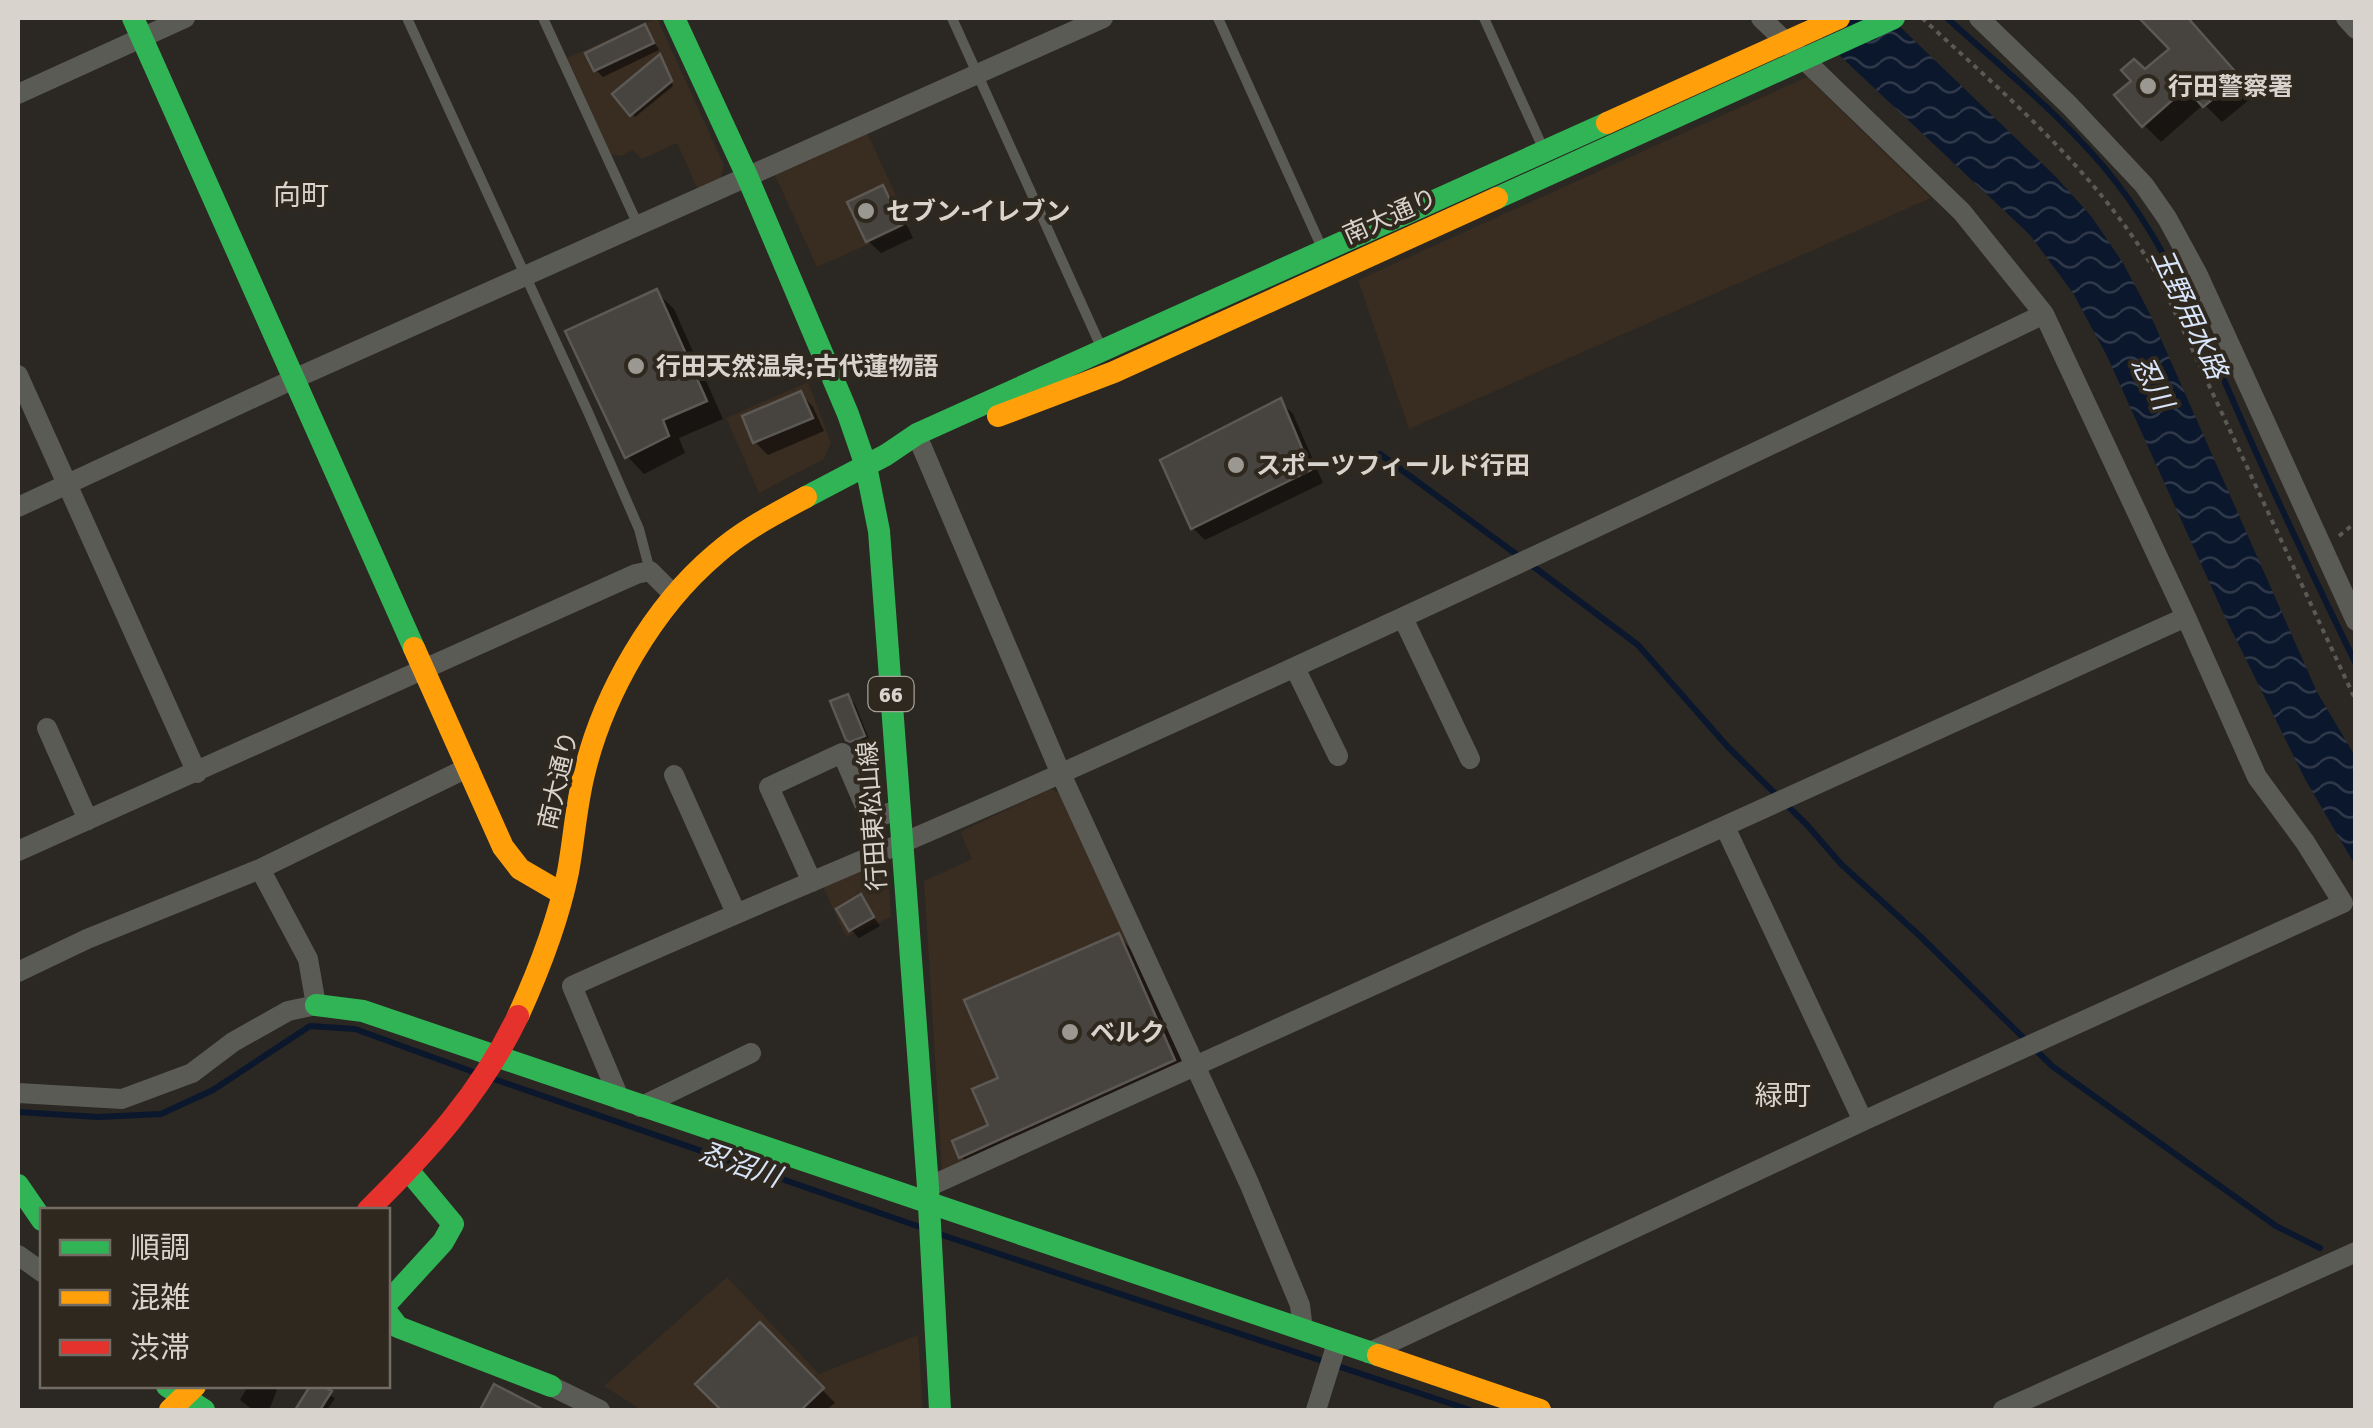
<svg xmlns="http://www.w3.org/2000/svg" width="2373" height="1428" viewBox="0 0 2373 1428" font-family="Signika,'Noto Sans JP',sans-serif">
<defs>
<pattern id="water-waves" width="16" height="10" patternUnits="userSpaceOnUse" patternTransform="scale(2.5)"><rect width="16" height="10" fill="#0b172c"/><path d="M0 5q4-4 8 0t8 0" fill="none" stroke="#2e3849"/></pattern>
</defs>
<rect width="100%" height="100%" fill="#2b2722"/>
<path fill="#392c20" d="M 657,18 L 724,165 L 720,181 L 698,190 L 677,143 L 642,159 L 633,150 L 620,156 L 611,154 L 567,58 Z
M 1807,77 L 1931,198 L 1409,429 L 1358,280 Z
M 866,130 L 910,226 L 817,267 L 774,173 Z
M 808,382 L 831,443 L 824,459 L 759,493 L 726,418 Z
M 1051,789 L 1061,794 L 1184,1061 L 942,1170 L 924,881 L 972,859 L 960,832 Z
M 888,859 L 891,917 L 846,937 L 823,887 Z
M 727,1277 L 819,1374 L 918,1335 L 923,1410 L 641,1410 L 604,1386 Z"/>
<path fill="url(#water-waves)" d="M 1800,18 L 1891,18 L 2055,176 L 2091,216 L 2123,263 L 2149,312 L 2317,692 L 2355,756 L 2355,865 L 2305,779 L 2226,619 L 2107,356 L 2073,293 L 2030,235 Z"/>
<path fill="#0007" d="M 2154,18 L 2187,18 L 2255,95 L 2222,122 L 2204,104 L 2161,142 L 2144,125 L 2145,73 L 2172,49 L 2148,23 Z
M 645,27 L 659,50 L 603,77 L 596,70 Z
M 663,60 L 673,86 L 635,117 L 615,94 Z
M 882,188 L 895,200 L 913,238 L 881,253 L 868,241 Z
M 656,292 L 674,309 L 723,419 L 679,438 L 685,453 L 644,474 L 627,456 Z
M 801,394 L 813,407 L 824,431 L 768,455 L 755,442 Z
M 1280,401 L 1293,414 L 1323,483 L 1205,540 L 1193,528 Z
M 847,696 L 855,704 L 871,744 L 860,749 L 848,739 Z
M 861,898 L 880,926 L 859,938 L 851,930 Z
M 1118,936 L 1136,954 L 1190,1078 L 978,1174 L 961,1156 L 991,1126 L 1001,1079 Z
M 759,1325 L 835,1403 L 826,1410 L 724,1410 L 698,1384 Z
M 248,1386 L 272,1386 L 277,1390 L 269,1410 L 253,1410 L 240,1400 Z
M 313,1386 L 335,1398 L 327,1410 L 298,1410 Z"/>
<g fill="none" stroke-linecap="round" stroke-linejoin="round">
<path stroke="#0b172c" stroke-width="6" d="M 1947,18 C 2004,70 2068,120 2116,182 C 2173,255 2208,345 2246,430 C 2281,509 2318,586 2356,664
M 1380,454 L 1520,557
M 1530,564 L 1638,645 L 1728,747 L 1808,826 L 1841,864 L 1921,937 L 2052,1066 L 2276,1226 L 2320,1248
M 491,1078 L 923,1228
M 18,1112 L 98,1117 L 161,1114 L 213,1090 L 310,1026 L 355,1029 L 479,1074
M 939,1234 L 1470,1410"/>
</g>
<path fill="#47433f" stroke="#5c5854" stroke-width="2.5" d="M 2139,18 L 2188,18 L 2240,77 L 2203,107 L 2186,88 L 2142,127 L 2114,95 L 2131,81 L 2121,70 L 2134,59 L 2145,69 L 2169,49 Z
M 645,24 L 654,43 L 594,71 L 585,53 Z
M 660,54 L 672,81 L 630,116 L 612,94 Z
M 883,185 L 902,225 L 866,242 L 847,202 Z
M 657,289 L 707,401 L 663,420 L 669,436 L 625,458 L 565,331 Z
M 801,391 L 813,418 L 753,443 L 742,416 Z
M 1281,398 L 1311,470 L 1191,529 L 1160,460 Z
M 848,694 L 865,736 L 850,742 L 846,740 L 830,701 Z
M 861,894 L 874,917 L 849,931 L 836,909 Z
M 1119,933 L 1175,1060 L 959,1158 L 952,1141 L 988,1125 L 972,1089 L 998,1078 L 964,1000 Z
M 760,1322 L 824,1388 L 801,1410 L 721,1410 L 695,1384 Z
M 494,1384 L 544,1410 L 480,1410 Z
M 310,1386 L 322,1386 L 332,1391 L 320,1410 L 295,1410 Z"/>
<g fill="none" stroke-linecap="round" stroke-linejoin="round">
<path stroke="#5b5954" stroke-width="4" stroke-dasharray="5 5" stroke-linecap="butt" d="M 1922,18 C 2009,98 2099,174 2159,278 L 2356,701
M 2339,536 L 2356,522"/>
<path stroke="#5b5b56" stroke-width="10" d="M 407,18 L 588,412 L 639,529 L 650,571
M 543,18 L 638,225
M 952,18 L 1102,349
M 1218,18 L 1322,248
M 1484,18 L 1543,148"/>
<path stroke="#5b5b56" stroke-width="20" d="M 1761,18 L 1962,212 L 2044,314 L 2186,617 L 2257,777 L 2305,842 L 2343,903 L 1863,1121
M 1979,18 L 2070,106 L 2144,185 L 2167,218 L 2197,273 L 2356,621
M 2346,18 L 2356,29
M 18,94 L 185,18
M 18,375 L 197,773
M 921,445 L 1061,774 L 1249,1183 L 1300,1305 L 1303,1330
M 18,507 L 296,378 L 1103,18
M 1403,618 L 1470,759
M 1295,668 L 1338,756
M 47,728 L 88,820
M 674,775 L 736,913
M 18,851 L 636,574 L 650,571 L 675,596
M 812,882 L 769,787 L 842,753 L 871,820 L 899,809
M 18,972 L 87,939 L 260,869 L 469,767
M 18,1093 L 122,1099 L 192,1073 L 233,1042 L 288,1011 L 316,1005 L 308,959 L 260,869
M 620,1100 L 572,986 C 735,912 901,846 1064,772 C 1393,624 1719,471 2044,314
M 640,1107 L 751,1053
M 928,1187 L 2186,617
M 18,1255 L 42,1272
M 1368,1353 L 1863,1121 L 1725,827
M 551,1386 L 600,1410
M 1316,1410 L 1337,1343
M 2003,1410 L 2356,1252"/>
<path stroke="#30b455" stroke-width="22" d="M 133,18 L 414,648
M 674,18 L 747,176 L 848,414 L 866,466 L 879,531 L 928,1187 L 940,1410
M 1497,198 L 1894,18
M 806,497 L 886,455 L 917,434 L 1607,123
M 316,1005 L 363,1011 L 1378,1355
M 18,1185 L 42,1220
M 388,1302 L 443,1242 L 453,1224 L 408,1170
M 388,1314 L 398,1327 L 551,1386
M 167,1386 L 204,1410"/>
<path stroke="#ff9f0a" stroke-width="22" d="M 1607,123 L 1839,18
M 998,416 L 1114,372 L 1497,198
M 414,648 L 503,847 L 520,869 L 563,894
M 518,1016 C 539,970 558,921 568,872 C 574,839 576,806 584,774 C 603,694 653,607 716,554 C 743,530 775,514 806,497
M 1378,1355 L 1540,1410
M 170,1410 L 195,1386"/>
<path stroke="#e5322d" stroke-width="22" d="M 368,1210 C 428,1151 481,1093 518,1016"/>
</g>
<g fill="#9b9791" stroke="#2f281e" stroke-width="4">
<circle cx="2148" cy="86" r="10"/>
<circle cx="866" cy="211" r="10"/>
<circle cx="636" cy="366" r="10"/>
<circle cx="1236" cy="465" r="10"/>
<circle cx="1070" cy="1032" r="10"/>
</g>
<g text-anchor="middle" dominant-baseline="central" stroke-width="8" stroke-linejoin="round" paint-order="stroke">
<rect fill="#2f281e" stroke="#a5a098" stroke-width="2.5" x="868.5" y="677" width="45" height="34" rx="8"/>
<g font-size="22" font-weight="bold" fill="#d8d3cd">
<text x="891" y="694">66</text>
</g>
<g font-size="25" font-weight="bold" fill="#d8d3cd" stroke="#2f281e" text-anchor="start">
<text x="2168" y="86">行田警察署</text>
<text x="886" y="211">セブン-イレブン</text>
<text x="656" y="366">行田天然温泉;古代蓮物語</text>
<text x="1256" y="465">スポーツフィールド行田</text>
<text x="1090" y="1032">ベルク</text>
</g>
<g font-size="25" fill="#d8d3cd" stroke="#2f281e">
<text transform="translate(1390 216) rotate(-24)">南大通り</text>
<text transform="translate(558 780) rotate(-77)">南大通り</text>
<text transform="translate(872 816) rotate(-94)">行田東松山線</text>
</g>
<g font-size="28" fill="#d8d3cd" stroke="#2f281e">
<text x="301" y="196">向町</text>
<text x="1783" y="1096">緑町</text>
</g>
<g font-size="28" font-style="italic" fill="#d7e4fa" stroke="#2f281e">
<text transform="translate(2189 314) rotate(65)">玉野用水路</text>
<text transform="translate(2152 383) rotate(63)">忍川</text>
<text transform="translate(740 1165) rotate(19)">忍沼川</text>
</g>
</g>
<rect width="2373" height="1428" fill="none" stroke="#d8d3cd" stroke-width="40"/>
<rect x="40" y="1208" width="350" height="180" fill="#2f281e" stroke="#736c64" stroke-width="2.5"/>
<rect x="60" y="1240" width="50" height="15" fill="#30b455" stroke="#736c64" stroke-width="2.5"/>
<text x="130" y="1258" font-size="30" fill="#d8d3cd">順調</text>
<rect x="60" y="1290" width="50" height="15" fill="#ff9f0a" stroke="#736c64" stroke-width="2.5"/>
<text x="130" y="1308" font-size="30" fill="#d8d3cd">混雑</text>
<rect x="60" y="1340" width="50" height="15" fill="#e5322d" stroke="#736c64" stroke-width="2.5"/>
<text x="130" y="1358" font-size="30" fill="#d8d3cd">渋滞</text>
</svg>
